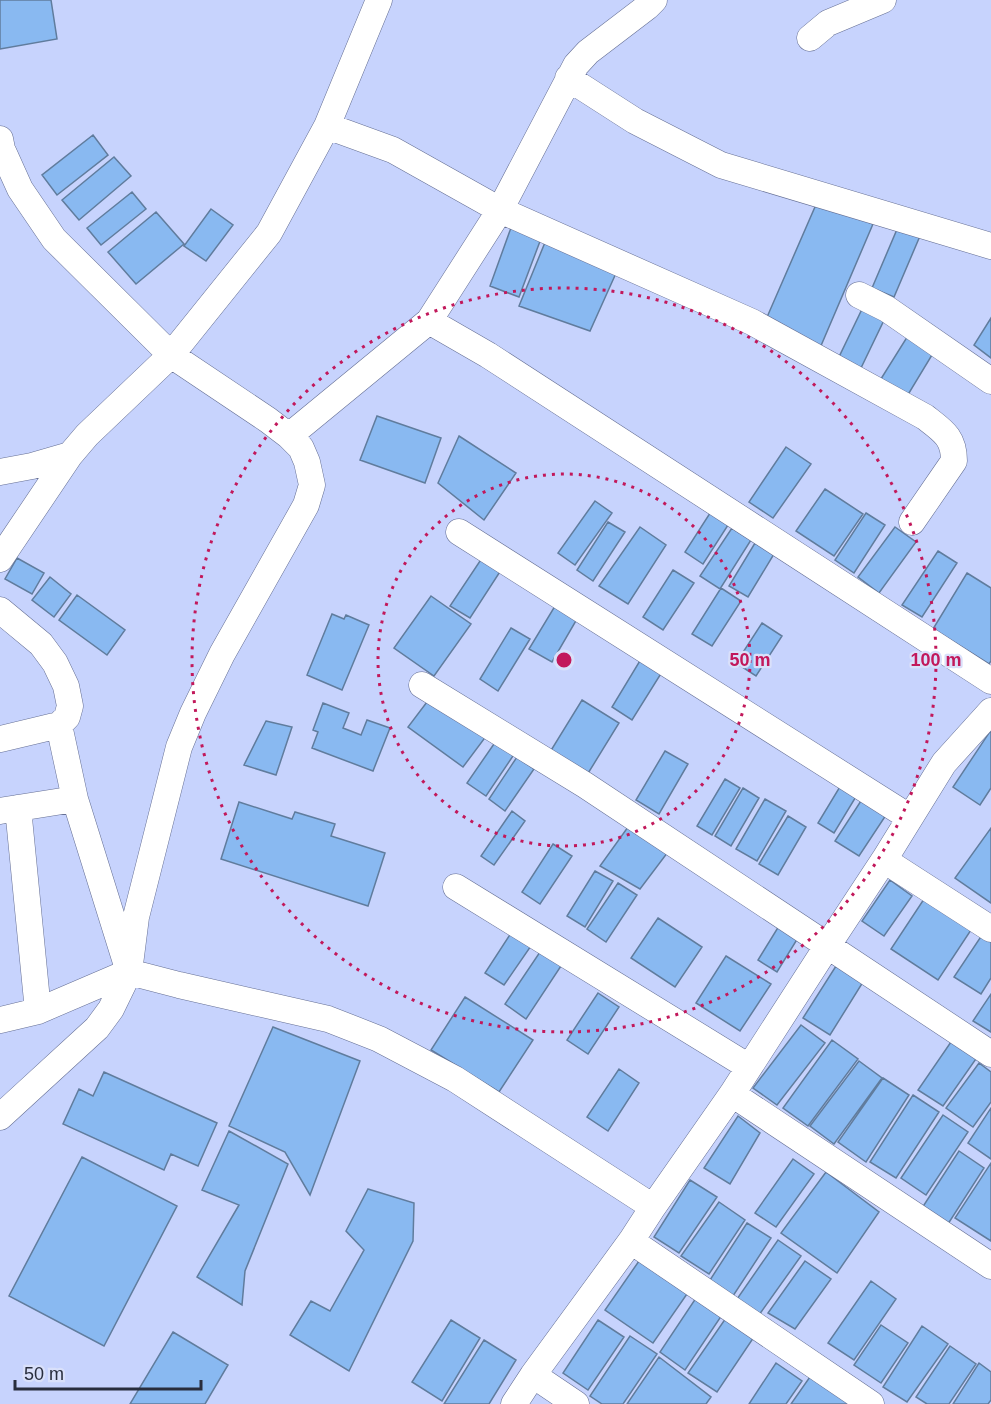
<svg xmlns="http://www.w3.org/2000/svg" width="991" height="1404" viewBox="0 0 991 1404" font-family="Arial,sans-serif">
<rect width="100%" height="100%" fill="#c7d3fd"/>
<path fill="#89b9f1" stroke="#607c9d" stroke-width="1.5" d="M 0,0 L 51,0 L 57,39 L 0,49 Z
M 93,135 L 108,155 L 57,195 L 42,175 Z
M 114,157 L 131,176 L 79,220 L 62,200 Z
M 132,192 L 146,209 L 101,245 L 87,228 Z
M 818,200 L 873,224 L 820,348 L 764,324 Z
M 211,209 L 233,225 L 206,261 L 184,246 Z
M 156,212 L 184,244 L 136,284 L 108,252 Z
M 512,225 L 542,236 L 519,297 L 490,286 Z
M 898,227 L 920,236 L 894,297 L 872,288 Z
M 546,240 L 617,271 L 590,331 L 519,306 Z
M 864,305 L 886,316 L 860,370 L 838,359 Z
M 991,318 L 991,358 L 974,345 Z
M 909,334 L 935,350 L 906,398 L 879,382 Z
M 377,416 L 441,438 L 425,483 L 360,460 Z
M 459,436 L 516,473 L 484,520 L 438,483 Z
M 786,447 L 811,464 L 773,518 L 749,502 Z
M 825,489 L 863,514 L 834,556 L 796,531 Z
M 595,501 L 612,513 L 575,565 L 558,553 Z
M 712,510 L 730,522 L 703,564 L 685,552 Z
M 866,513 L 885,525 L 854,573 L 835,560 Z
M 608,522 L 625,532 L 593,581 L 577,570 Z
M 640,527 L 666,545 L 628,604 L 599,586 Z
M 895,527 L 916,542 L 879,593 L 858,577 Z
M 732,528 L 751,540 L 720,589 L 700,576 Z
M 755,543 L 774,554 L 748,597 L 729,586 Z
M 938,551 L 957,563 L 922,617 L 902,605 Z
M 486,552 L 505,564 L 470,618 L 450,606 Z
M 17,558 L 44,573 L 32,594 L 5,579 Z
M 673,570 L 694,583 L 663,630 L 643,617 Z
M 967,573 L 991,588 L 991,661 L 989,664 L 933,629 Z
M 50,577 L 71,594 L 54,617 L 32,600 Z
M 721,588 L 741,601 L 712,646 L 692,634 Z
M 77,595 L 125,630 L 107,655 L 59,620 Z
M 431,596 L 471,624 L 434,676 L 394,648 Z
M 555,606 L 577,619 L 552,662 L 529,649 Z
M 332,614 L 344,619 L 346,615 L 369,625 L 342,690 L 307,675 Z
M 762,623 L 782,636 L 756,676 L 736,663 Z
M 511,628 L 530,639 L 498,691 L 480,679 Z
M 641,659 L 662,672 L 632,720 L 612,707 Z
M 433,694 L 487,735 L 463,767 L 408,727 Z
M 582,700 L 619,723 L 587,775 L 550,752 Z
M 323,703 L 349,713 L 343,728 L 361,735 L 367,720 L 390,728 L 373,771 L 312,748 L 318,732 L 313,730 Z
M 266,721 L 292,727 L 276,775 L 244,765 Z
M 991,730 L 991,788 L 980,805 L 953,787 Z
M 496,741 L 515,753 L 486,796 L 467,783 Z
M 665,751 L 688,764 L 659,814 L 636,800 Z
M 517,757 L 534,769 L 505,811 L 489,799 Z
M 725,779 L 740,788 L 712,835 L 697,826 Z
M 844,780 L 860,790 L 834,833 L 818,823 Z
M 743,788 L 759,798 L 731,846 L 715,836 Z
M 868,790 L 892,806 L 859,856 L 835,841 Z
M 765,799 L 786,811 L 757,861 L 736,849 Z
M 239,802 L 292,819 L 295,812 L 335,824 L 331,836 L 385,853 L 368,906 L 221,859 Z
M 512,811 L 525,821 L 494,865 L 481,856 Z
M 788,816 L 806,827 L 778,875 L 759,864 Z
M 633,820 L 671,848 L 640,889 L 600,866 Z
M 991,828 L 991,903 L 955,878 Z
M 553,844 L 572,856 L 540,904 L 522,892 Z
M 595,871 L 613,881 L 585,927 L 567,916 Z
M 890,880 L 912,896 L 884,936 L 862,921 Z
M 618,883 L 637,895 L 606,942 L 587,929 Z
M 924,899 L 971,930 L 938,980 L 891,949 Z
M 658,918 L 702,947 L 675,987 L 631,958 Z
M 782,921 L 801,933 L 777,972 L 758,960 Z
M 513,930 L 533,943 L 504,985 L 485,973 Z
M 982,935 L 991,941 L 991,978 L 981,994 L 954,977 Z
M 542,949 L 563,963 L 526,1019 L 505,1004 Z
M 726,956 L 771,984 L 740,1031 L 696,1003 Z
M 836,966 L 863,982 L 830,1035 L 803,1018 Z
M 598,993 L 619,1007 L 588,1054 L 567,1040 Z
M 991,994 L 991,1032 L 973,1021 Z
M 465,997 L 533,1040 L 499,1092 L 431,1050 Z
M 801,1025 L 825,1043 L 777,1105 L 753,1088 Z
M 273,1027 L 360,1061 L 310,1195 L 285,1152 L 229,1126 Z
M 953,1039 L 978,1056 L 943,1106 L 918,1090 Z
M 832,1040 L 858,1059 L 808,1126 L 783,1108 Z
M 859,1061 L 882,1078 L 834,1144 L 810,1126 Z
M 979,1063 L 991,1072 L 991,1102 L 973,1127 L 946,1108 Z
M 619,1069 L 639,1083 L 608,1131 L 587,1117 Z
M 104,1072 L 217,1123 L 198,1166 L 171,1154 L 164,1170 L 63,1124 L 79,1089 L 93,1096 Z
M 883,1078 L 909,1095 L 866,1162 L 838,1142 Z
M 913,1095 L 939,1112 L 896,1178 L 870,1162 Z
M 991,1108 L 991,1159 L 968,1143 Z
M 943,1115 L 968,1132 L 926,1195 L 901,1178 Z
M 738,1116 L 760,1133 L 730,1184 L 704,1168 Z
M 229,1131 L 288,1164 L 245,1271 L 242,1305 L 197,1277 L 239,1205 L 202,1190 Z
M 959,1151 L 984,1168 L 948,1224 L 922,1208 Z
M 82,1157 L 177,1206 L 104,1346 L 9,1296 Z
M 793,1159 L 814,1174 L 776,1227 L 755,1213 Z
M 991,1163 L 991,1241 L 955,1218 Z
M 826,1172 L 879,1212 L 837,1273 L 781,1233 Z
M 690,1180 L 717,1197 L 679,1253 L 654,1237 Z
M 368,1189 L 414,1203 L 413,1241 L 349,1371 L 290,1335 L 311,1301 L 330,1311 L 364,1250 L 346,1231 Z
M 719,1202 L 745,1220 L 709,1274 L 681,1256 Z
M 747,1223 L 771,1238 L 733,1296 L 710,1280 Z
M 778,1240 L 801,1256 L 759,1315 L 737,1299 Z
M 639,1261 L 687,1294 L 653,1343 L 605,1310 Z
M 805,1261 L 831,1279 L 795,1329 L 768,1313 Z
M 871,1281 L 896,1299 L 854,1360 L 828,1343 Z
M 698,1295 L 724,1312 L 685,1370 L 660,1352 Z
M 728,1315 L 756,1334 L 717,1392 L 688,1373 Z
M 451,1320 L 480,1338 L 442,1401 L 412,1382 Z
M 598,1320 L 624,1337 L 588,1390 L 563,1373 Z
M 881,1325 L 908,1343 L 881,1383 L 854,1365 Z
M 922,1326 L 948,1344 L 907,1402 L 883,1387 Z
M 173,1332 L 228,1365 L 205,1404 L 130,1404 Z
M 630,1336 L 657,1354 L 623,1404 L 602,1404 L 590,1396 Z
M 484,1340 L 516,1360 L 489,1404 L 444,1404 Z
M 950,1346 L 976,1364 L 949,1404 L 927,1404 L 916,1397 Z
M 659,1357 L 711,1397 L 706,1404 L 627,1404 Z
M 776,1363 L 802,1381 L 786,1404 L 749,1404 Z
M 979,1363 L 991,1372 L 991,1400 L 988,1404 L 953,1404 Z
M 812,1374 L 857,1404 L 791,1404 Z"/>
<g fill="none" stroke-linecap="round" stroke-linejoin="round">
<defs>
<path id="minor" d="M 810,38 L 828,23 L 883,0
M 568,78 L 635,121 L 721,165 L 991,246
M 327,126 L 393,150 L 500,210 L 752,322 L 925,417 C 943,431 954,437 954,461 L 912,522
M 0,139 L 2,149 L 20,189 L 54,239 L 171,355 L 268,420 L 289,436 L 301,448 L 307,462 L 312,485 L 306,505 L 222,654 L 193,713 L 179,747 L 136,917 L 129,972 L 179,985 L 328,1019 L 379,1039 L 455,1079 L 653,1207
M 859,295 L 887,309 L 991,381
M 429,321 L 500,210 L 576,65 L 588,52 L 647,7 L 654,0
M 289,436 L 429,321 L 488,355 L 991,681
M 0,472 L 32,466 L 70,455
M 459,532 L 909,817
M 0,559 L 70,455 L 87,435 L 171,355 L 269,233 L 327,126 L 379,0
M 0,610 L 41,644 L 55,663 L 66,686 L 70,706 L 67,717 L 59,725 L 0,739
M 422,685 L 585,785 L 991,1054
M 18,808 L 38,1011
M 0,811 L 75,799
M 884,860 L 991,929
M 456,887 L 749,1067
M 0,1020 L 38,1011 L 129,972
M 732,1094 L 991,1266
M 0,1117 L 97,1028 L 111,1009 L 129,972 L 75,799 L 59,725
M 631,1241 L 871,1404
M 533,1375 L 576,1404
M 514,1404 L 533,1375 L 631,1241 L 653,1207 L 732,1094 L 828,945 L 884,860 L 944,763 L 991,711"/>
</defs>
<use href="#minor" stroke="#656f94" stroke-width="27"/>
<use href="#minor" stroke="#fff" stroke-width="26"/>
</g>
<g fill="none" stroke="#c2185b" stroke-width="3" stroke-dasharray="3 6">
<circle cx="564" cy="660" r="186"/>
<circle cx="564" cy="660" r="372"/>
</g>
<circle cx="564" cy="660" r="9" fill="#c2185b" stroke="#d9e0fa" stroke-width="3"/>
<g font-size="18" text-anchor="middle" font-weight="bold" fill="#c2185b" stroke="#d9e0fa" stroke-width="4.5" stroke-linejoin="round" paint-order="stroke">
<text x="750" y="666">50 m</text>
<text x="936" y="666">100 m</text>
</g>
<path d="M15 1380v9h186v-9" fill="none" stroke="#282d3d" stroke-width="3"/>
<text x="24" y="1380" font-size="18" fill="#282d3d" stroke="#d9e0fa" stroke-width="4.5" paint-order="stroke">50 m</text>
</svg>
